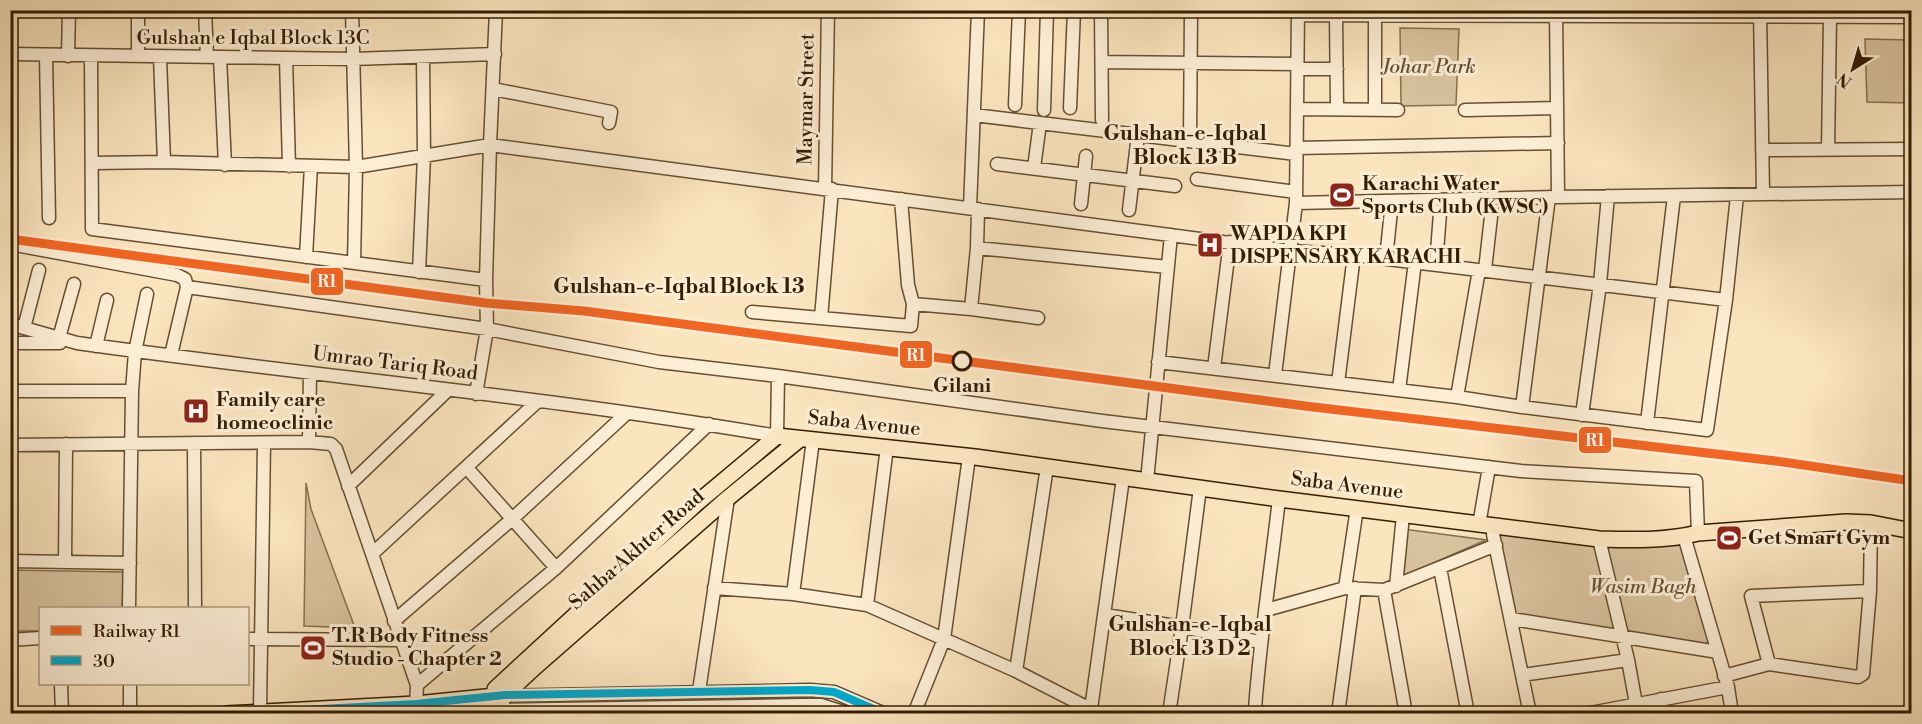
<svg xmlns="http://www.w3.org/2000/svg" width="1922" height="724" viewBox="0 0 1922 724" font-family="'Libre Bodoni',serif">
<rect width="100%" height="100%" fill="#fbe5bf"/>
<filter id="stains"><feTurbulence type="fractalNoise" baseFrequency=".00333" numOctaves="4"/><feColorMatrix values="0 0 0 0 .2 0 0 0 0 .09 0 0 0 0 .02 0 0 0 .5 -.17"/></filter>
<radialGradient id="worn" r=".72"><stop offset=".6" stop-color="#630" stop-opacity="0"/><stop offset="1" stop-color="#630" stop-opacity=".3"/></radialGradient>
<path fill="#d9c39f" stroke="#867050" stroke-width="1.5" d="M 1400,28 L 1459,29 L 1456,105 L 1401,106 Z
M 1865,39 L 1911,40 L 1911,103 L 1867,102 Z
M 306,483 L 311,509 L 355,628 L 304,626 Z
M 1494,527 L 1680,537 L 1718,652 L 1512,619 Z
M 1403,529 L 1486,540 L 1399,578 Z
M 11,570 L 124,572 L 122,608 L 40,608 L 40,631 L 11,631 Z"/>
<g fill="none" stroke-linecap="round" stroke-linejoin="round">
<defs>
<path id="minor" d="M 205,10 L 207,57
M 352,10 L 356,167 L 354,263
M 1101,10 L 1102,120
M 1556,10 L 1558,197
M 1760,10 L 1763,194
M 1298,15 L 1912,17
M 1336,15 L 1337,109
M 10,54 L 353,59 L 495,54
M 46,56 L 49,218
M 68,56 L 69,10
M 91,56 L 92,229 L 486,280
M 138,56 L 138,10
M 160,57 L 164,162
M 220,57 L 225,165
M 286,58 L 289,166
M 1102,62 L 1297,64
M 1297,69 L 1337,69
M 493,89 L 611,112 L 609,123
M 1015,105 L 1019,10
M 1070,108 L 1074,10
M 1297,109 L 1398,110
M 1044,110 L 1047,10
M 1375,110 L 1375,15
M 1465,110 L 1557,108
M 974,115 L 1296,154
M 1190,141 L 1191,10
M 1296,148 L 1558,143
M 1762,150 L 1912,149
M 1828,150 L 1830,17
M 93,163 L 164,162 L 356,167 L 490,145 L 1291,251 L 1354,255 L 1726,300
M 997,164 L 1175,186
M 1034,168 L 1040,123
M 1197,179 L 1296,192
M 825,188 L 828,10
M 1296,203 L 1558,197 L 1912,192
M 1081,204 L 1086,156
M 970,208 L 978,10
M 1129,210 L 1138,135
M 10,244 L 177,275 L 185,279 L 187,287 L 171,355
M 977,248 L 1168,267
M 306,257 L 311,166
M 1386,259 L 1392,201
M 1436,265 L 1441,200
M 1485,270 L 1493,199
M 419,272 L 424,156 L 423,57
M 187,287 L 487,329 L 659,362 L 778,376 L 1102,421 L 1521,471 L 1696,481 L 1698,533
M 913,304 L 971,309 L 1038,318
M 971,309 L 977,248 L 978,209
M 752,312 L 911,326 L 913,304 L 908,285 L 901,199
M 821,318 L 832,189
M 10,324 L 77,343 C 310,376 545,396 777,436 L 778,376
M 24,328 L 39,270
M 59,338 L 74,284
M 10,343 L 60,343
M 96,346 L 107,300
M 1158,362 L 1457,397 L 1522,407 L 1707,430 L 1726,300 L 1737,196
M 1214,368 L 1230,242
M 1275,375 L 1296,203 L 1298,10
M 1338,383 L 1354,255
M 1399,390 L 1415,262
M 10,391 L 132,391
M 476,394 L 487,329 L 486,280 L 490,145 L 496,10
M 1457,397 L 1479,270
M 1522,407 L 1549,197
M 1582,415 L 1600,284 L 1608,196
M 1647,423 L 1674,196
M 309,442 L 310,373
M 194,443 L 195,608
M 10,445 L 309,442 L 331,444 L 336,449 L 417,685 L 416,704
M 467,468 L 556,568
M 1147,481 L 1171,235
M 348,486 L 448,390
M 1479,525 L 1489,467
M 1494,527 L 1493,534 L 1530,714
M 1684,536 L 1728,687 L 1732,714
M 1599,539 L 1628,660 L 1636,704
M 372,554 L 538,401
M 10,561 L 130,563
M 65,562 L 66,444
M 1440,568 L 1468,714
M 1396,586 L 1403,515
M 714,588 L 793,594 L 867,605 L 1016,671 L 1100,714
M 1345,588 L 1357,508
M 1384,590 L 1406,714
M 793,594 L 813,440
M 867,605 L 887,447
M 129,608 L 132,391 L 135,352 L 147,294
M 1266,610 L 1345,588 L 1384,590 L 1496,545
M 1105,615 L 1182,627 L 1260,642
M 1512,619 L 1718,652
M 394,621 L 511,520 L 627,413
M 248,639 L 401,640
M 10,640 L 40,638
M 1769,664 L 1751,596 L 1870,591
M 1016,671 L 1047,467
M 1522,675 L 1628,660
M 1724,676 L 1769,664 L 1858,677 L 1863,674 L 1870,591 L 1871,523
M 61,684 L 62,714
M 130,684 L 130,714
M 417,685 L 556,568 L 709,424
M 699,691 L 728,498
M 499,696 L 810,690 L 834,692 L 885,714
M 1661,699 L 1663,714
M 1091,709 L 1123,478
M 260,711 L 264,443
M 497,714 L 497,710 L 804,705 L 821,705 L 849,714
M 914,714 L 944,639 L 969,457
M 1169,714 L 1182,627 L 1200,488
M 1265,714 L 1255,709 C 1260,639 1271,569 1279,499
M 1338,714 L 1355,588
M 1585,714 L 1728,687"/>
<path id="major" d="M 497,710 L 495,689 L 697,503 L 777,436 L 975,457 L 1279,499 L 1599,539 C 1632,540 1666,541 1698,533 L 1846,522 L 1871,523 L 1912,531
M 497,710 L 505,695 L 535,667 L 728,498 L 800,439
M 226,714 L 416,704 L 495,696
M 456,714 L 497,710"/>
</defs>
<use href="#minor" stroke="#664f31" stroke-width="15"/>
<use href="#major" stroke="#341d02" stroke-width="18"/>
<use href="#minor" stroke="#fceed5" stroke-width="12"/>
<use href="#major" stroke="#fbe5bf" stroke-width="15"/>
<defs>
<path id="bus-1" d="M 226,714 L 416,704 L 505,695 L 810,690 L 834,692 L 885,714"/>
</defs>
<use href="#bus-1" stroke="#fceed5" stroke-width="12"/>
<use href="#bus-1" stroke="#00a9ce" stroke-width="8"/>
<defs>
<path id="rail-1" d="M 10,239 L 486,303 L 584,311 L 1313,407 L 1776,461 L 1912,481"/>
</defs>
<use href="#rail-1" stroke="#fceed5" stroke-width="14"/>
<use href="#rail-1" stroke="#f26522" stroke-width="9"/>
</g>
<defs>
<symbol id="stadium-square" viewBox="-11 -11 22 22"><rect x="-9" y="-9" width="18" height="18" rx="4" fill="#8f2418" stroke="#fceed5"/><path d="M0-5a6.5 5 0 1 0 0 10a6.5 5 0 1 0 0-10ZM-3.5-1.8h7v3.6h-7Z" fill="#fff"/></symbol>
<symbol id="hospital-square" viewBox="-11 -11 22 22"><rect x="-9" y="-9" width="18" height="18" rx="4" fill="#8f2418" stroke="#fceed5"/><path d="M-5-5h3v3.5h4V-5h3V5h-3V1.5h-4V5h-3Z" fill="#fff"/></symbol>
</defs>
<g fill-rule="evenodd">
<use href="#stadium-square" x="1327" y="180" width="30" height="30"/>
<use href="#hospital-square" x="1195" y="230" width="30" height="30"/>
<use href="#hospital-square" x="181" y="396" width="30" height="30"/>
<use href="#stadium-square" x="1714" y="523" width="30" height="30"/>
<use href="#stadium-square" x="298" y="633" width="30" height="30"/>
</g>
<circle fill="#fceed5" stroke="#341d02" stroke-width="3" cx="962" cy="361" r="9"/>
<g text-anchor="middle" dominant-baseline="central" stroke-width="6" stroke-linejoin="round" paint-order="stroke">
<g font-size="20" fill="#341d02" stroke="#fceed5">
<text x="253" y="38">Gulshan e Iqbal Block 13C</text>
<text transform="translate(807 99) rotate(-89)">Maymar Street</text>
<text transform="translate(395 364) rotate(7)">Umrao Tariq Road</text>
<text transform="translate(864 424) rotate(6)">Saba Avenue</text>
<text transform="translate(1347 486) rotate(7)">Saba Avenue</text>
<text transform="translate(637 550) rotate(-41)">Sahba Akhter Road</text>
</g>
<g font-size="20" font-style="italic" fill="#664f31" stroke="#fceed5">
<text x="1429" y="67">Johar Park</text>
<text x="1643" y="587">Wasim Bagh</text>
</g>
<g font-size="20" font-weight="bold" fill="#341d02" stroke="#fceed5" text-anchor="start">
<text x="1362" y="184">Karachi Water<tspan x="1362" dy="23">Sports Club (KWSC)</tspan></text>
<text x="1230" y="234">WAPDA KPI<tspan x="1230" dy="23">DISPENSARY KARACHI</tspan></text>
<text x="216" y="400">Family care<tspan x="216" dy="23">homeoclinic</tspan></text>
<text x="1748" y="538">Get Smart Gym</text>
<text x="332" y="636">T.R Body Fitness<tspan x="332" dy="23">Studio - Chapter 2</tspan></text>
</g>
<g font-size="20" font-weight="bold" fill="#341d02" stroke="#fceed5">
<text x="962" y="386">Gilani</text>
</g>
<g font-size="21" font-weight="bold" fill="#341d02" stroke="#fceed5">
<text x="1185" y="134">Gulshan-e-Iqbal<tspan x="1185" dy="24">Block 13 B</tspan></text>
<text x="679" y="287">Gulshan-e-Iqbal Block 13</text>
<text x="1190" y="625">Gulshan-e-Iqbal<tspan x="1190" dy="24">Block 13 D 2</tspan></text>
</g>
</g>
<g stroke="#fceed5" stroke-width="2">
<rect x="310" y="267" width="34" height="29" rx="6" fill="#f26522"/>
<rect x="899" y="340" width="34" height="29" rx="6" fill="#f26522"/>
<rect x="1578" y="426" width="34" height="28" rx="6" fill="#f26522"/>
</g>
<g font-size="16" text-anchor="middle" font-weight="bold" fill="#fff">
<text x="327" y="287">R1</text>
<text x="916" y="361">R1</text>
<text x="1595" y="446">R1</text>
</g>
<rect width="1922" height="724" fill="none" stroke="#fbe5bf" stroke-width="36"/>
<rect x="12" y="12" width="1898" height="700" fill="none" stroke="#341d02" stroke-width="3"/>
<rect x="18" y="18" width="1886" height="688" fill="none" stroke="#341d02" stroke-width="1.5"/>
<rect x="39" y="607" width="210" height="78" fill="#fceed5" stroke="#ac9a81" stroke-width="1.5"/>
<rect x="51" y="626" width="30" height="9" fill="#f26522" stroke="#ac9a81" stroke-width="1.5"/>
<text x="93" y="637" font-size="18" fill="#341d02">Railway R1</text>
<rect x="51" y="656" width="30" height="9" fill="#00a9ce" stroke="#ac9a81" stroke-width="1.5"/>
<text x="93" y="667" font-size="18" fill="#341d02">30</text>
<g transform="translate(1853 69) rotate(217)" stroke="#fceed5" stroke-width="4.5" paint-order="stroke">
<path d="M0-4.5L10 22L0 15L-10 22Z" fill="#341d02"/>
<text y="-9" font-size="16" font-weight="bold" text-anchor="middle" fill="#341d02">N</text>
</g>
<rect width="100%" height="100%" filter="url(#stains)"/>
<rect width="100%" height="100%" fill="url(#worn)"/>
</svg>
